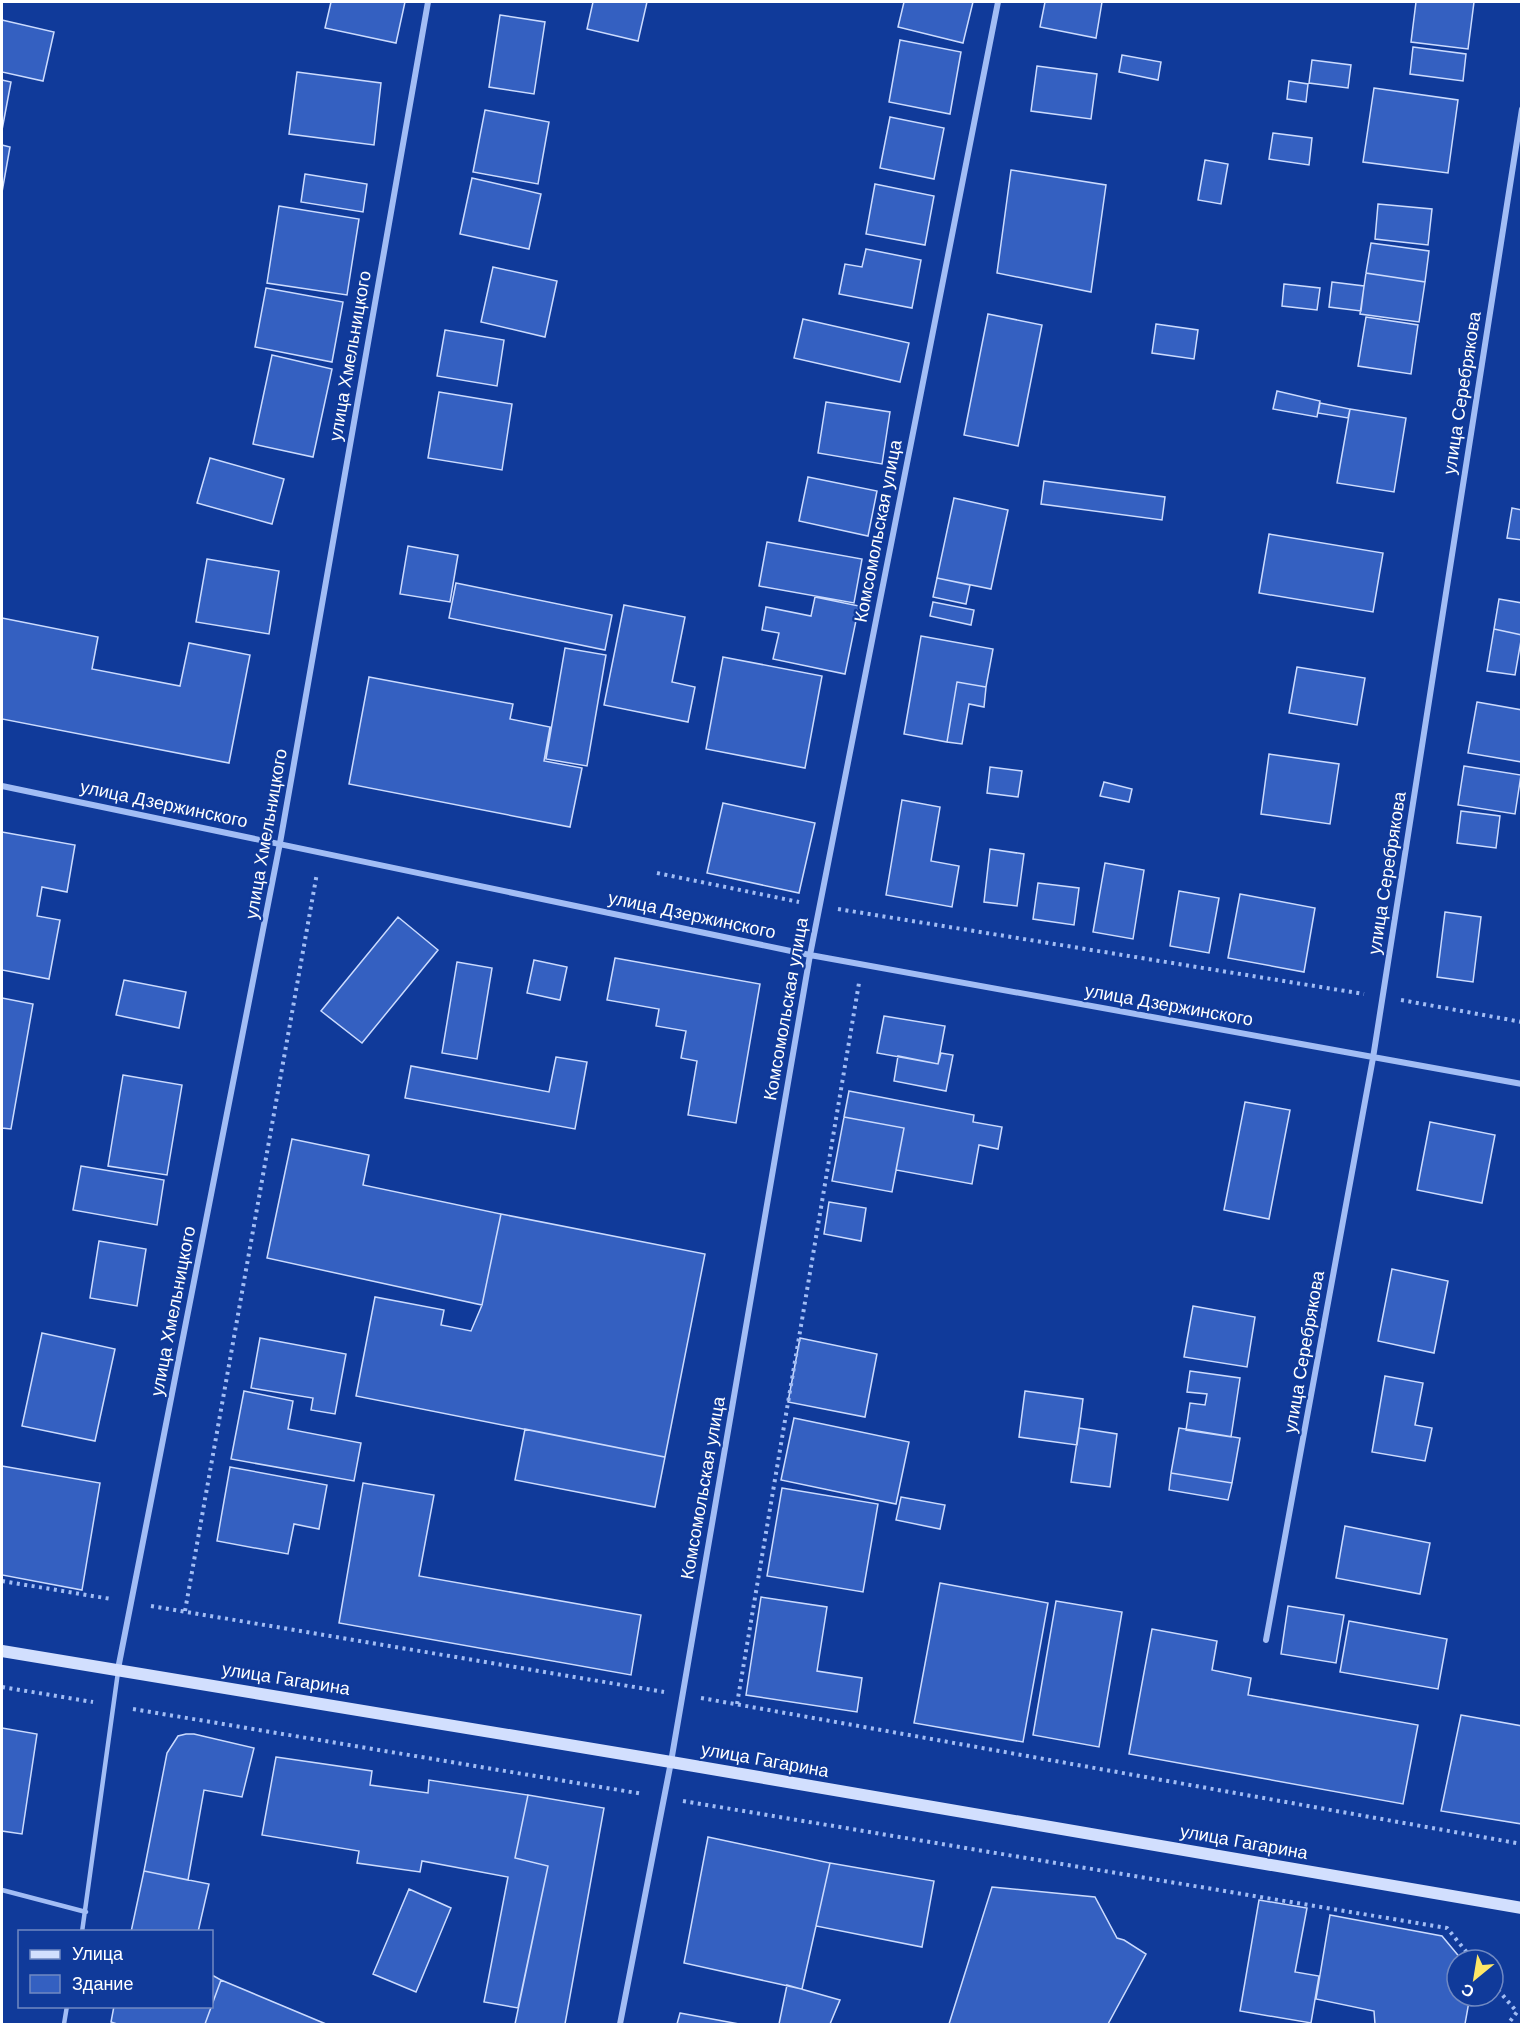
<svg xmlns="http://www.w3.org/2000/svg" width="1523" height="2026" viewBox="0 0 1523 2026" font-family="Helvetica,sans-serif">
<rect width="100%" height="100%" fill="#103a9a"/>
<path fill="#3460c1" stroke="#cbdbfe" stroke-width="1.5" d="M 331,2 L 405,2 L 396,43 L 325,28 Z
M 593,2 L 647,2 L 638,41 L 587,29 Z
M 904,2 L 973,2 L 963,43 L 898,27 Z
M 1045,2 L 1102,2 L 1096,38 L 1040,27 Z
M 1416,2 L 1474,2 L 1468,49 L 1411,42 Z
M 500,15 L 545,22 L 534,94 L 489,87 Z
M 2,20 L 54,32 L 43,81 L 2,72 Z
M 900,40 L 961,52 L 950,114 L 889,102 Z
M 1413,47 L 1466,54 L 1463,81 L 1410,74 Z
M 1122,55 L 1161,62 L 1158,80 L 1119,72 Z
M 1312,60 L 1351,65 L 1348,88 L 1309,83 Z
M 1037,66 L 1097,74 L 1091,119 L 1031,111 Z
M 297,72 L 381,83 L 374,145 L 289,134 Z
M 2,80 L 11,82 L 2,130 Z
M 1289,81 L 1308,84 L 1306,102 L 1287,99 Z
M 1374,88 L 1458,100 L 1448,173 L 1363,162 Z
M 485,110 L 549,122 L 538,184 L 473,172 Z
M 890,117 L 944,128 L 934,179 L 880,168 Z
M 1273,133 L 1312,138 L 1309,165 L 1269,159 Z
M 2,145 L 10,147 L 2,192 Z
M 1205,160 L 1228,164 L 1221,204 L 1198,200 Z
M 1011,170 L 1106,185 L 1091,292 L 997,273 Z
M 305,174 L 367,184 L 363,212 L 301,202 Z
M 472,178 L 541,194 L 529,249 L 460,234 Z
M 875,184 L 934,196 L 925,245 L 866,234 Z
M 1378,204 L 1432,209 L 1428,245 L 1375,239 Z
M 279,206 L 359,219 L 347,295 L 267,283 Z
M 1371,243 L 1429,251 L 1425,282 L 1366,273 Z
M 866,249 L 921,260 L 912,308 L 839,294 L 845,264 L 862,267 Z
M 493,267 L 557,281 L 545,337 L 481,322 Z
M 1366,273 L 1425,282 L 1419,322 L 1360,314 Z
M 1332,282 L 1364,286 L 1361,311 L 1329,307 Z
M 1284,284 L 1320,288 L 1317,310 L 1282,306 Z
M 266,288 L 343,302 L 332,362 L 255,347 Z
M 988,314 L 1042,325 L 1018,446 L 964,435 Z
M 1366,317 L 1418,325 L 1411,374 L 1358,366 Z
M 803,319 L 909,343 L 900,382 L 794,358 Z
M 1156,324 L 1198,330 L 1194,359 L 1152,353 Z
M 445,330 L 504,340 L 497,386 L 437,376 Z
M 272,355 L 332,369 L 313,457 L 253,444 Z
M 1277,391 L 1320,401 L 1317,417 L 1273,409 Z
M 439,392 L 512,404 L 502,470 L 428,458 Z
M 826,402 L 890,412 L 882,464 L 818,453 Z
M 1320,403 L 1350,409 L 1348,418 L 1318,413 Z
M 1350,409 L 1406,418 L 1394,492 L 1337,483 Z
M 210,458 L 284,479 L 272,524 L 197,503 Z
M 808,477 L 877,491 L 868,536 L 799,521 Z
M 1044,481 L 1165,497 L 1162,520 L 1041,504 Z
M 954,498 L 1008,510 L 991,589 L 937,578 Z
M 1512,508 L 1522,510 L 1522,540 L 1507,538 Z
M 1269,534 L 1383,553 L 1373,612 L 1259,593 Z
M 767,542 L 862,559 L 854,603 L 759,586 Z
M 408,546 L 458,555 L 450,602 L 400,594 Z
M 207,559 L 279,571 L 269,634 L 196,622 Z
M 937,578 L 970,585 L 966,604 L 933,597 Z
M 456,583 L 612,615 L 605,650 L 449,618 Z
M 815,597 L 859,606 L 845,674 L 773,659 L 779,633 L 762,630 L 766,607 L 811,616 Z
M 1499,599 L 1522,603 L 1522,635 L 1494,629 Z
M 933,602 L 974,610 L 971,625 L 930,616 Z
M 624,605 L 685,617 L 672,682 L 695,687 L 688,722 L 604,705 Z
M 2,618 L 98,637 L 92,669 L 180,686 L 189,643 L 250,655 L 229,763 L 2,719 Z
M 1494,629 L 1522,635 L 1515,675 L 1487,671 Z
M 921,636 L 993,649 L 986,687 L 957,682 L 947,742 L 904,734 Z
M 565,648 L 606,655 L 587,766 L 546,759 Z
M 723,657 L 822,676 L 805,768 L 706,749 Z
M 1297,667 L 1365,678 L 1357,725 L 1289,713 Z
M 369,677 L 513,704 L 510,719 L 550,727 L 544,761 L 582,768 L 570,827 L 349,784 Z
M 957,682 L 986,687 L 984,707 L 969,704 L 962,744 L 947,742 Z
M 1477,702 L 1522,710 L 1522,762 L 1468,753 Z
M 1269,754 L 1339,764 L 1330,824 L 1261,814 Z
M 1464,766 L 1521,775 L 1515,814 L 1458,805 Z
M 990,767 L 1022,771 L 1018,797 L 987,793 Z
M 1104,782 L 1132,789 L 1129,802 L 1100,796 Z
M 902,800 L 940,807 L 931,861 L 959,866 L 952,907 L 886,895 Z
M 723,803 L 815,823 L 799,893 L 707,873 Z
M 1461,811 L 1500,816 L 1496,848 L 1457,843 Z
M 2,832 L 75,845 L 67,892 L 42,887 L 37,916 L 60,920 L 49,979 L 2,970 Z
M 990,849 L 1024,854 L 1017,906 L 984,902 Z
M 1105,863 L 1144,870 L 1133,939 L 1093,932 Z
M 1038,883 L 1079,888 L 1074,925 L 1033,919 Z
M 1179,891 L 1219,898 L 1209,953 L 1170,946 Z
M 1240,894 L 1315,908 L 1304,972 L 1228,958 Z
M 1445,912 L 1481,917 L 1473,982 L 1437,977 Z
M 398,917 L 438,950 L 362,1043 L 321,1011 Z
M 615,958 L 760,984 L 736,1123 L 688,1115 L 697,1061 L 681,1058 L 686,1031 L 656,1026 L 659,1009 L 607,1000 Z
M 534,960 L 567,967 L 560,1000 L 527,993 Z
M 457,962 L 492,968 L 477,1059 L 442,1053 Z
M 124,980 L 186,992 L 179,1028 L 116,1015 Z
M 2,998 L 33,1004 L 11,1129 L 2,1128 Z
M 884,1016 L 945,1026 L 938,1064 L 877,1053 Z
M 941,1053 L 953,1055 L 946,1091 L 894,1081 L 898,1056 L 938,1064 Z
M 556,1057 L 587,1062 L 575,1129 L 405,1098 L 411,1066 L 549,1092 Z
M 123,1075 L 182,1085 L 167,1175 L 108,1166 Z
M 849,1091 L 974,1115 L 973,1122 L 1002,1127 L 998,1149 L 979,1145 L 972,1184 L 896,1170 L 904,1128 L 844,1117 Z
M 1245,1102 L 1290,1110 L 1269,1219 L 1224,1210 Z
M 844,1117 L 904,1128 L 892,1192 L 832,1181 Z
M 1430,1122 L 1495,1135 L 1482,1203 L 1417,1190 Z
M 292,1139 L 369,1155 L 363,1185 L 501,1214 L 482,1305 L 267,1258 Z
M 81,1166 L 164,1180 L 157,1225 L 73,1210 Z
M 829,1202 L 866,1208 L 861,1241 L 824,1234 Z
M 501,1214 L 705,1254 L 665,1457 L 356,1396 L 375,1297 L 444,1310 L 441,1325 L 471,1331 L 482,1305 Z
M 99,1241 L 146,1249 L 137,1306 L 90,1298 Z
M 1392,1269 L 1448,1281 L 1434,1353 L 1378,1341 Z
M 1193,1306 L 1255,1317 L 1247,1367 L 1184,1357 Z
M 42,1333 L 115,1349 L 95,1441 L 22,1426 Z
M 260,1338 L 346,1354 L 335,1414 L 311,1410 L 313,1398 L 251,1388 Z
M 800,1338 L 877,1354 L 865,1417 L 788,1402 Z
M 1190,1371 L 1240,1378 L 1231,1437 L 1186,1430 L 1190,1403 L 1205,1405 L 1207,1394 L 1187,1392 Z
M 1385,1376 L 1423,1383 L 1415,1425 L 1432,1428 L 1425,1461 L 1372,1452 Z
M 244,1391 L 293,1401 L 288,1429 L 361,1443 L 354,1481 L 231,1459 Z
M 1025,1391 L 1083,1399 L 1077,1445 L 1019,1437 Z
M 794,1418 L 909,1442 L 896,1504 L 781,1480 Z
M 1079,1428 L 1117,1434 L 1110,1487 L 1071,1482 Z
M 1179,1428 L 1240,1438 L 1232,1483 L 1171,1473 Z
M 525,1429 L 665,1457 L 655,1507 L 515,1480 Z
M 2,1466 L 100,1483 L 82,1590 L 2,1575 Z
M 230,1467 L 327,1485 L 319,1529 L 294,1524 L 288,1554 L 217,1541 Z
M 1171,1473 L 1232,1483 L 1228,1500 L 1169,1490 Z
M 363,1483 L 434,1495 L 419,1576 L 641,1615 L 631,1675 L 339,1623 Z
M 782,1488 L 878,1504 L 863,1592 L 767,1576 Z
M 901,1497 L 945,1505 L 940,1529 L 896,1520 Z
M 1345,1526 L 1430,1543 L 1420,1594 L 1336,1578 Z
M 940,1583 L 1048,1603 L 1023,1742 L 914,1723 Z
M 761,1597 L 827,1607 L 817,1671 L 862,1678 L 857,1712 L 746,1695 Z
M 1056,1601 L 1122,1612 L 1099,1747 L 1033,1735 Z
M 1288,1606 L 1344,1615 L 1336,1663 L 1281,1654 Z
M 1349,1621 L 1447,1639 L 1438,1689 L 1340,1672 Z
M 1152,1629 L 1217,1641 L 1212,1670 L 1251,1678 L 1248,1695 L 1418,1725 L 1403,1804 L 1129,1754 Z
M 1461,1715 L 1522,1726 L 1522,1824 L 1441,1811 Z
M 2,1728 L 37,1734 L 22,1834 L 2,1831 Z
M 186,1734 L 194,1734 L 254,1748 L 242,1797 L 204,1790 L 188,1880 L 144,1871 L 167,1753 L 178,1736 Z
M 276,1757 L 372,1771 L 370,1785 L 428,1793 L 429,1780 L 528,1795 L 515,1858 L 548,1866 L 518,2008 L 484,2002 L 508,1877 L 422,1861 L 420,1872 L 357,1863 L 359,1851 L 262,1835 Z
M 528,1795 L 604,1808 L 565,2024 L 515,2024 L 548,1866 L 515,1858 Z
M 708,1837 L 830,1863 L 802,1989 L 684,1963 Z
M 830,1863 L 934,1881 L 922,1947 L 816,1926 Z
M 144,1871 L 209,1884 L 198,1932 L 131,1932 Z
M 992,1887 L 1095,1897 L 1117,1938 L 1124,1940 L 1146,1954 L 1108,2024 L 949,2024 Z
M 409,1889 L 451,1908 L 416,1992 L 373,1974 Z
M 1259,1900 L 1307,1908 L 1295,1972 L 1319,1976 L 1311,2023 L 1240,2011 Z
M 1330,1915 L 1442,1936 L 1462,1960 L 1457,1960 L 1457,1996 L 1470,1996 L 1465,2024 L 1375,2024 L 1374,2011 L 1316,1999 Z
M 212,1975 L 221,1980 L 205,2024 L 117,2024 L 111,2022 L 114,2006 L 212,2006 Z
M 221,1980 L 326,2024 L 205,2024 Z
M 787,1985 L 840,2000 L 830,2024 L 779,2024 Z
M 680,2013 L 739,2024 L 677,2024 Z"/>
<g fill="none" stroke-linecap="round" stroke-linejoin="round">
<path stroke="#a2bdf5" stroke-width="4" stroke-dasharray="3 4.5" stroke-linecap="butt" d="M 657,873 L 799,902
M 838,909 L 1364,994
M 1401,1000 L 1522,1022
M 2,1581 L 111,1599
M 151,1606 L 664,1692
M 185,1611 L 317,873
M 2,1687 L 93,1702
M 701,1698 L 1522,1844
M 737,1704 L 859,983
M 133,1709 L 643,1794
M 683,1801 L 1447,1928 L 1473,1960
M 1493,1984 L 1517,2012 L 1508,2024"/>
<path stroke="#a2bdf5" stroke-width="4.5" d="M 2,1890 L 86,1912
M 82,1932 L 118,1672
M 64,2024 L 67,2006"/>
<path stroke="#a2bdf5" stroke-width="6" d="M 2,786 L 810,955 L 1522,1084
M 1266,1640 L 1373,1058 L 1522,109
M 118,1669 L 280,843 L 428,2
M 620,2024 L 671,1762 L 810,955 L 998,2"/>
<path stroke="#d2dffe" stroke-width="12" d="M 2,1651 L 671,1762 L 1522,1908"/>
</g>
<g text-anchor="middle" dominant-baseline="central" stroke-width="4.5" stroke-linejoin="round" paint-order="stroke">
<g font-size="18" fill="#fff" stroke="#103a9a">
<text transform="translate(350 356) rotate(-80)">улица Хмельницкого</text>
<text transform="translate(1462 393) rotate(-81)">улица Серебрякова</text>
<text transform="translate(878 531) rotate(-79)">Комсомольская улица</text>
<text transform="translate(164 804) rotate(12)">улица Дзержинского</text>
<text transform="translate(266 834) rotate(-80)">улица Хмельницкого</text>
<text transform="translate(1387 873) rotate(-81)">улица Серебрякова</text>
<text transform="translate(692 915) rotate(12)">улица Дзержинского</text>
<text transform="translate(1169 1005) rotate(10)">улица Дзержинского</text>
<text transform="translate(786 1009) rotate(-80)">Комсомольская улица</text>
<text transform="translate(173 1311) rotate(-79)">улица Хмельницкого</text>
<text transform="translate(1304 1352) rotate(-80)">улица Серебрякова</text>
<text transform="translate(703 1488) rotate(-80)">Комсомольская улица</text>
<text transform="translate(286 1679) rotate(9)">улица Гагарина</text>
<text transform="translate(765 1760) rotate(10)">улица Гагарина</text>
<text transform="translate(1244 1842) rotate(10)">улица Гагарина</text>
</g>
</g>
<rect width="1523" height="2026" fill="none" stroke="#ffffff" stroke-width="6"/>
<rect x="18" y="1930" width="195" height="78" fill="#103a9a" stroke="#7089c2" stroke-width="1.5"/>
<rect x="30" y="1950" width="30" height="9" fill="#d2dffe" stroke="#7089c2" stroke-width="1.5"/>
<text x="72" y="1960" font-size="18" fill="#ffffff">Улица</text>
<rect x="30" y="1975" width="30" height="18" fill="#3460c1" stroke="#7089c2" stroke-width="1.5"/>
<text x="72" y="1990" font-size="18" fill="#ffffff">Здание</text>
<g transform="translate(1475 1978) rotate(210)"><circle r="28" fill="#103a9a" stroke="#7089c2" stroke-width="1.5"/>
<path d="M0-4.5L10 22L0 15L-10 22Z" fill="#ffe766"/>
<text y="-9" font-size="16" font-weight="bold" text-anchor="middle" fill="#ffffff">С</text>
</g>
</svg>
